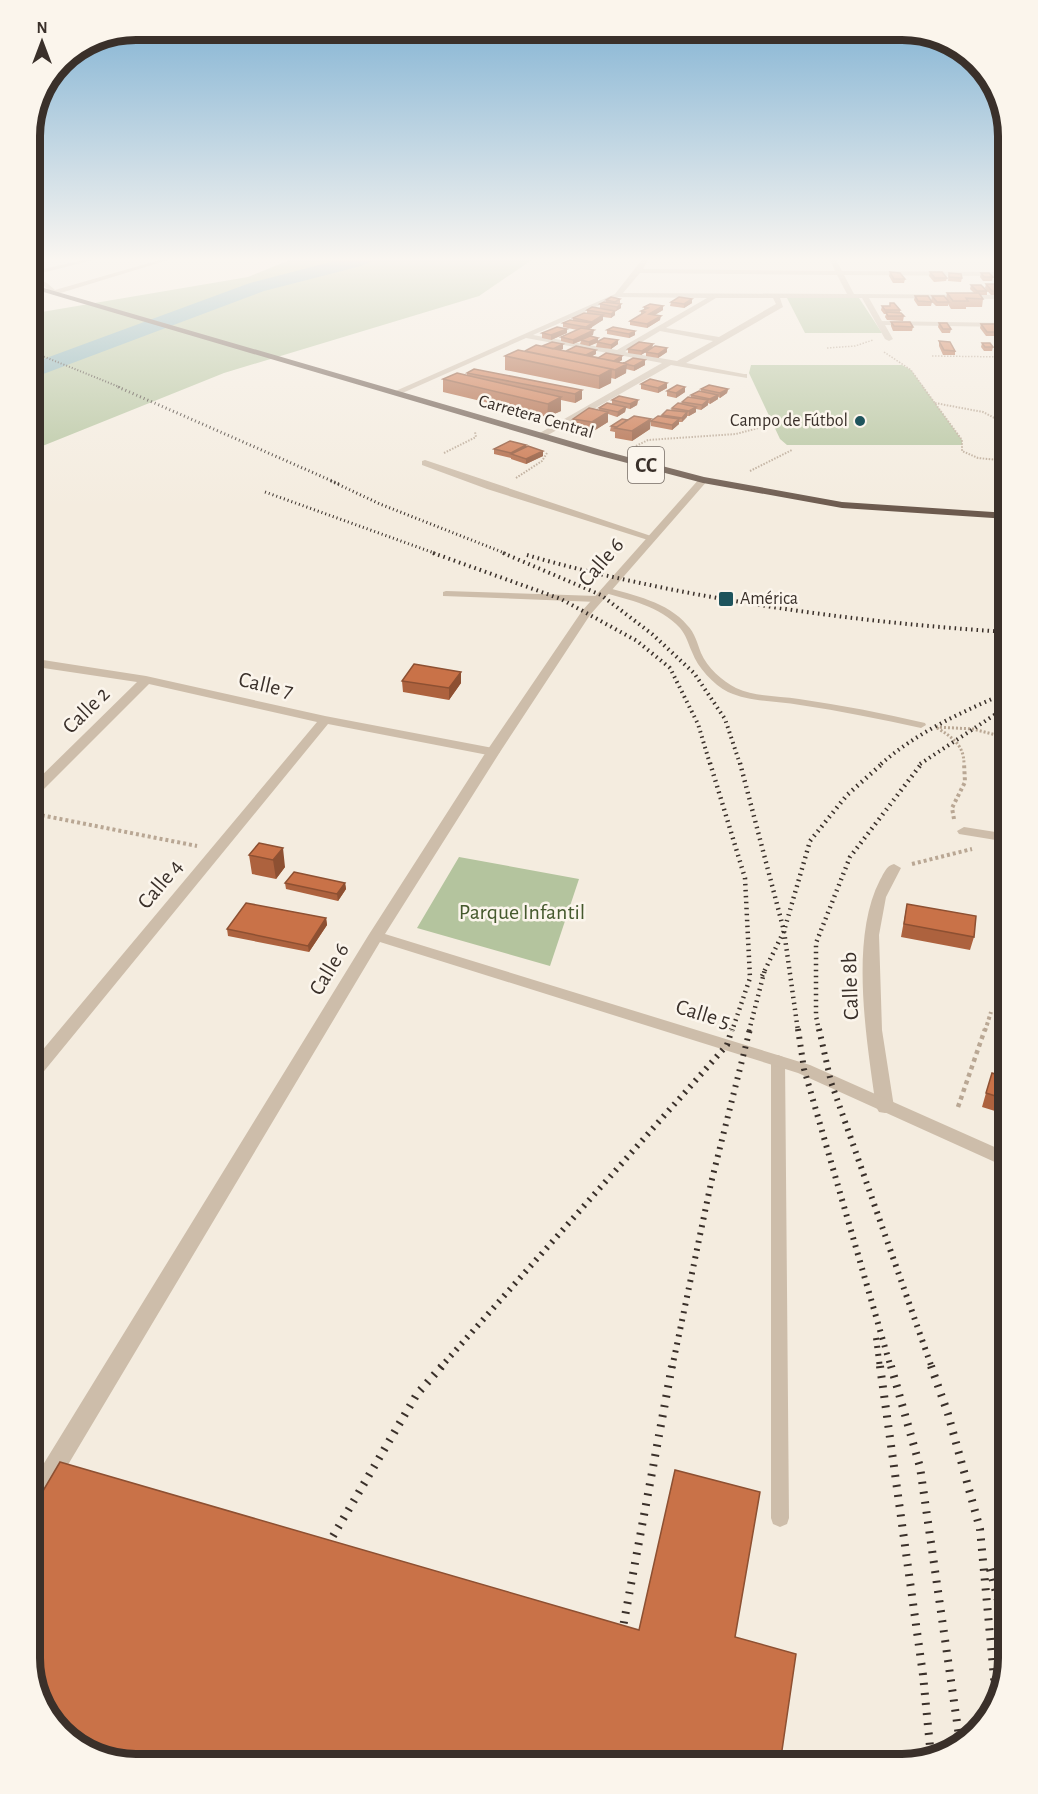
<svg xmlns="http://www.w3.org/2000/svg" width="1038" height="1794" viewBox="0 0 1038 1794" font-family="'Alegreya Sans',sans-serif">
<rect width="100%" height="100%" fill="#f4ecdf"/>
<path fill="#b4c49e" d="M 297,257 L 536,257 L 479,296 L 224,373 L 30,451 L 30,314 L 248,277 Z
M 787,298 L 859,298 L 882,333 L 805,333 Z
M 751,365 L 902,365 L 911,370 L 962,440 L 962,445 L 787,445 L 780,439 L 749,373 Z
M 459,857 L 579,879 L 550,966 L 417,928 Z"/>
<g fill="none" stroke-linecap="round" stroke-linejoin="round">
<path fill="#7dabb2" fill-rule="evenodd" d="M 350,257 L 375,257 L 372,261 L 361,266 L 264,291 L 30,379 L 30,364 L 250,283 Z"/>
<path stroke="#b9a794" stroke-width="1.5" stroke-dasharray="1.5 1.5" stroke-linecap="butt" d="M 827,348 L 855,346 L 873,340
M 884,352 L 911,370 L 924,388
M 932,356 L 1008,357"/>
<path stroke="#b9a794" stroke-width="2" stroke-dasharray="1.5 1.5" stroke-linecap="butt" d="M 923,387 L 962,440 L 962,451 L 978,458 L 1008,461
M 935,403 L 983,412 L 1008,425
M 636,446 L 648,440 L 736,434 L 773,424
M 444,453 L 476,437 L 475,432
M 750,471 L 792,450
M 516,478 L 542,461 L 547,453"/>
<path stroke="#b9a794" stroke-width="3" stroke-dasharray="2 2" stroke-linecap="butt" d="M 936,727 L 973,729 L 1008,738
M 937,728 C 952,737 964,745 964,764"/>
<path stroke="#b9a794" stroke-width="4" stroke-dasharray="3 3" stroke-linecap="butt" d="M 30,813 L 197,846
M 954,819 L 952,808 L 965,782 L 964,763
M 912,864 L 972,849
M 985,1031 L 991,1012"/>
<path stroke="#b9a794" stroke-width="4.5" stroke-dasharray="4 4" stroke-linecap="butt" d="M 958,1107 L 985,1029"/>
<path fill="#cdbdaa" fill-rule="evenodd" d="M 605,587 C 633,595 668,602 687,625 C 695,633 697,643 701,653 C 707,667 722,681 736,688 C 756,697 778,696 799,699 C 841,705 883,713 925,723 L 926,725 L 921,728 C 881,719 840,711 800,705 C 776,701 750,702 728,692 C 713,684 698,668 692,652 C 688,643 686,635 680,628 C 660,606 629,600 602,592 L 601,590 Z
M 446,591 L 597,596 L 601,599 L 597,602 L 443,596 L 443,592 Z
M 778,1055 L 783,1057 L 785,1060 L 789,1518 L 787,1524 L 780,1527 L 773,1524 L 771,1518 L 771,1060 L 773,1057 Z"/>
<path fill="#cdbdaa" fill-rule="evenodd" d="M 96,257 L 105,257 L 30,276 L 30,272 Z
M 170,257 L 178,257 L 54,295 L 43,285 L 30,280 L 30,276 L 47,283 L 55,290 Z
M 644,257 L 650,257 L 643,269 L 835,271 L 829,257 L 835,257 L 842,271 L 1008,272 L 1008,276 L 844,275 L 854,294 L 1008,295 L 1008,299 L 869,298 L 882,321 L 1008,323 L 1008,327 L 885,325 L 893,339 L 889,341 L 885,339 L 862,298 L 780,298 L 783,307 L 686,363 L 744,374 L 747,374 L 747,378 L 671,365 L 541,439 L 537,436 L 538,434 L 662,363 L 526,338 L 398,395 L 391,393 L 615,294 ZM 640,273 L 837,275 L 847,294 L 623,293 ZM 618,297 L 707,298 L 617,350 L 533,335 ZM 716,298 L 773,298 L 776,304 L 719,337 L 666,328 ZM 660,331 L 713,341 L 677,361 L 625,352 Z
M 425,460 L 657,538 L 648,540 L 487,489 L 422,465 L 422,461 Z
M 30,658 L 146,676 L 325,716 L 493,748 L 500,752 L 493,756 L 328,724 L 36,1081 L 30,1083 L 30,1065 L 317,722 L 149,684 L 35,798 L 30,799 L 30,787 L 137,682 L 30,666 Z
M 964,827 L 1008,834 L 1008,842 L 959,834 L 957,831 Z
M 894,864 L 901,868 L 886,897 L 879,935 L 882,1030 L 894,1107 L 891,1112 L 885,1113 L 879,1112 L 876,1107 C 867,1042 849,940 880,880 C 884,873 886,866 894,864 Z"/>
<path fill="#cdbdaa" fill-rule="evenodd" d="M 700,478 L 708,480 L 590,615 L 500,752 L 385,934 L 810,1065 L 1008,1153 L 1008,1168 L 798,1073 L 380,942 L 38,1515 L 30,1518 L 30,1486 L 368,936 L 486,752 L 582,611 Z"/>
<path fill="#6c5a4e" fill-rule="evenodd" d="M 30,284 L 601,450 L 704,477 L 842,502 L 1008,513 L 1008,519 L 842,508 L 703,483 L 593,454 L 30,288 Z"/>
<path stroke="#3a302a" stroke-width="2" stroke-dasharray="1 2" stroke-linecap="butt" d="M 30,351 L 122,388"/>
<path stroke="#3a302a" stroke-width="3" stroke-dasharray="1 3" stroke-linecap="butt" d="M 118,387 L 339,484
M 331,481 L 380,504 L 507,554
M 265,492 L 437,554"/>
<path stroke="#3a302a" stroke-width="4" stroke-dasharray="1.5 4" stroke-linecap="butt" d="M 433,553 L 561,599 L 637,641 L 670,668 L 698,724 L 710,764
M 503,553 L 601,595 L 652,634 L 694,673 L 725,719 L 740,764
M 527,555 C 574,569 621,579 669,589 C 781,611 894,625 1008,632
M 881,764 C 917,732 964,711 1008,692
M 920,764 L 1008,706"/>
<path stroke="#3a302a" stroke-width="4.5" stroke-dasharray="1.5 4.5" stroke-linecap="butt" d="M 710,763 L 745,878 L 750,978 L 732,1031
M 740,763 L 784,931 L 798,1031
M 762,976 L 784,931 L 810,841 L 847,795 L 883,763
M 749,1031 L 765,969
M 819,1031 L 816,1016 L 816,943 L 850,857 L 922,763"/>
<path stroke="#3a302a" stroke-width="6" stroke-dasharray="2 6" stroke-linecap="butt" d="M 798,1029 L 804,1069 L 891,1368
M 819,1029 L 831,1082 L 932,1368
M 876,1338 L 880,1368
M 440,1368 L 727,1045 L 732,1029
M 672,1368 L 711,1183 L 750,1029"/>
<path stroke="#3a302a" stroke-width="8" stroke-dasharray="2 8" stroke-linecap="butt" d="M 880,1366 L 923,1675 L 931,1757
M 891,1366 L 920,1467 L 960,1743
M 931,1366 L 948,1414 L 980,1529 L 996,1699
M 333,1536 L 417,1394 L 442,1366
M 990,1569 L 1008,1639
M 620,1643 L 672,1366"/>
</g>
<path fill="#ad623e" d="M 890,272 L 905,279 L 904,283 L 893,283 L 889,276 Z
M 930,272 L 947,278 L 946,281 L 934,282 L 929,276 Z
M 949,273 L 962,278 L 961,282 L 948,281 Z
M 981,273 L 993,277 L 992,281 L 983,281 L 980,277 Z
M 996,274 L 1008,274 L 1008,285 L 1000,284 L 995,278 Z
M 986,284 L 1000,287 L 1001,285 L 1008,285 L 1008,295 L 1004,295 L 1002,293 L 1002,295 L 991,295 L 985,288 Z
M 971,285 L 987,291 L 987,295 L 981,295 L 983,299 L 982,307 L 966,307 L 966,309 L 951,309 L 948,304 L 948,306 L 936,306 L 931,301 L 932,296 L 946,299 L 947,293 L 974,293 L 970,289 Z
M 915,296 L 932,302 L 931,306 L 918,306 L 914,300 Z
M 620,299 L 620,303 L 618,304 L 621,308 L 616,311 L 600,309 L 600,304 L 606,302 L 606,300 Z
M 671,302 L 692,303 L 684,308 L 670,306 Z
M 663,306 L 663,310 L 655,315 L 660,320 L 647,328 L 630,325 L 630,321 L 641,315 L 641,311 L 644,310 L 644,307 Z
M 882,306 L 900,310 L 900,313 L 904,316 L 903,321 L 887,320 L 885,317 L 886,314 L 884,314 L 881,310 Z
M 587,310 L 615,311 L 615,315 L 611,318 L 603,317 L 603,320 L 592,326 L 592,328 L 589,329 L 593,335 L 590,336 L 598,338 L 598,341 L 618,340 L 618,344 L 611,349 L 596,347 L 597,343 L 589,346 L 580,344 L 581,341 L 573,344 L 561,341 L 561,337 L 577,330 L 563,327 L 563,323 L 573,320 L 573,318 L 587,313 Z
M 891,322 L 913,327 L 912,331 L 893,331 L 891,326 Z
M 939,323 L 951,329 L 950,333 L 942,333 L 938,327 Z
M 1000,323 L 1008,323 L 1008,334 L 1004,334 L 999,327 Z
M 981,324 L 1001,332 L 1000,336 L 986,336 L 980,328 Z
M 567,329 L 567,333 L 551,340 L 542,338 L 542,333 Z
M 607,330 L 635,331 L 635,335 L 629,338 L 607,334 Z
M 939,341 L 955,351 L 955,355 L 943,355 L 939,346 Z
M 982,343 L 993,347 L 992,351 L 984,351 L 981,347 Z
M 653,344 L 652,348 L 667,348 L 667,352 L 658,358 L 646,356 L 646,352 L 641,355 L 628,353 L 628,349 Z
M 563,349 L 560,350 L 566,351 L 596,350 L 596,354 L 592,356 L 622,360 L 619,362 L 624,363 L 645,360 L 645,365 L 634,371 L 626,369 L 626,373 L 615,379 L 611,378 L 611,383 L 599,389 L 505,370 L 505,356 Z
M 467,373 L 582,390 L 582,399 L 575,403 L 561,400 L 561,411 L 547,417 L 443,392 L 443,379 L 467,375 Z
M 641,384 L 667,388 L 658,393 L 641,389 Z
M 701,389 L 728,389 L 727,393 L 720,398 L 718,397 L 718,399 L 710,404 L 708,403 L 708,405 L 701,410 L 696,409 L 696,412 L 689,416 L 687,416 L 682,422 L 679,422 L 679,424 L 672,430 L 651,426 L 651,421 L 662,417 L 662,415 L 671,410 L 672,408 L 682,404 L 682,402 L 691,398 L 691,395 L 701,391 Z
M 667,391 L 685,392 L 676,398 L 667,396 Z
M 612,400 L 638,400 L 637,405 L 630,409 L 626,408 L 625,412 L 617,417 L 608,414 L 608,422 L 592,432 L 573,428 L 573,419 L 599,410 L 599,408 L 612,404 Z
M 611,426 L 650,429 L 632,441 L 615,438 L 615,432 L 610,431 Z
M 526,445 L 526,448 L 543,456 L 526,464 L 511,459 L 511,458 L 494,454 L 494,449 Z
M 461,672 L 461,683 L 449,700 L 403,692 L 402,681 Z
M 259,843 L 285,867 L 276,879 L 252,874 L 249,855 Z
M 285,883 L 345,883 L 346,889 L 338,901 L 286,889 Z
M 907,904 L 974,937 L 970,950 L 901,937 Z
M 326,918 L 327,925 L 309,952 L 228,936 L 227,929 Z
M 1008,1078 L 1008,1115 L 982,1107 L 986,1093 Z"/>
<path fill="#8d5032" d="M 692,299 L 692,303 L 684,308 L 684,304 Z
M 621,304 L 621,308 L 616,311 L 617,307 Z
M 663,306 L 663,310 L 649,318 L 649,314 Z
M 615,311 L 615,315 L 611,318 L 611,314 Z
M 603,315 L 603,320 L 586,331 L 586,327 Z
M 661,316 L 660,320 L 647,328 L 647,324 Z
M 567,329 L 567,333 L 551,340 L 551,335 Z
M 594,330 L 593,335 L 573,344 L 573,340 Z
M 635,331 L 635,335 L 629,338 L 629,334 Z
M 598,338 L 598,342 L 589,346 L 589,342 Z
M 618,340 L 618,344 L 611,349 L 611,345 Z
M 563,344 L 563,349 L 553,353 L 553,349 Z
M 653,344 L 652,348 L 641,355 L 642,351 Z
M 667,348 L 667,352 L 658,358 L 658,354 Z
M 596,350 L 596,354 L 585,360 L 585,356 Z
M 622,356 L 622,360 L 613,366 L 613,361 Z
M 645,360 L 645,365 L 634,371 L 634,366 Z
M 627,364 L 626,373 L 615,379 L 615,370 Z
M 612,369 L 611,383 L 599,389 L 599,376 Z
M 667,383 L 667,388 L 658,393 L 658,388 Z
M 685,387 L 685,392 L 676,398 L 676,393 Z
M 728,389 L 727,393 L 720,398 L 720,393 Z
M 582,390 L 582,399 L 575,403 L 575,394 Z
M 718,395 L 718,399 L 710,404 L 710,399 Z
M 561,397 L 561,411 L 547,417 L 548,404 Z
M 638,400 L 637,405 L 630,409 L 630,404 Z
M 708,400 L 708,405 L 701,410 L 702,405 Z
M 626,407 L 625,412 L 617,417 L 618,412 Z
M 696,407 L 696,412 L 689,416 L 689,411 Z
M 608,412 L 608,422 L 592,432 L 592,422 Z
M 687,412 L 687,417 L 682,422 L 682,418 Z
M 651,419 L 650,429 L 632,441 L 632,431 Z
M 679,419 L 679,424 L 672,430 L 672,425 Z
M 526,445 L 526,450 L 511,454 L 511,458 L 511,453 Z
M 543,451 L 543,456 L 526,464 L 526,459 Z
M 461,672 L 461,683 L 449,700 L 449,688 Z
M 283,848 L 285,867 L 276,879 L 273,860 Z
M 345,883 L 346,889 L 338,901 L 337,894 Z
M 326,918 L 327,925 L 309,952 L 308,946 Z"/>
<path fill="#c97248" stroke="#8d5032" stroke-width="1.5" d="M 890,272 L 900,273 L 905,279 L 894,279 Z
M 930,272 L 942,272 L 947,278 L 935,278 Z
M 949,273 L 961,274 L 962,278 L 949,277 Z
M 981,273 L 989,273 L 993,277 L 984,277 Z
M 996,274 L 1008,274 L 1008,281 L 1001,280 Z
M 986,284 L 998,284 L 1003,291 L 992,291 Z
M 971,285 L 981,285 L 987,291 L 977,291 Z
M 1001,285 L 1008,285 L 1008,291 L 1005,291 Z
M 947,293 L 979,293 L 983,299 L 966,298 L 968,301 L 953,301 Z
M 915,296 L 928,296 L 932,302 L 918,301 Z
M 932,296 L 944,296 L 949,302 L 937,302 Z
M 611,297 L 620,299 L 615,302 L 606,300 Z
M 679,297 L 692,299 L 684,304 L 671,302 Z
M 604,302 L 621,304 L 617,307 L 600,304 Z
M 890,303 L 894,303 L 900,310 L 885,310 L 882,306 L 890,306 Z
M 650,304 L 663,306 L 649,314 L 661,316 L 647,324 L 630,321 L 645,312 L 641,311 L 648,308 L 644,307 Z
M 592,307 L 615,311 L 611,314 L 587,310 Z
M 886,312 L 901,313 L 904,316 L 888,316 Z
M 584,313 L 603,315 L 592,322 L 573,318 Z
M 570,320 L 592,323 L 586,327 L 563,323 Z
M 891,322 L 910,322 L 913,327 L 894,326 Z
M 939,323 L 947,323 L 951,329 L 943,329 Z
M 1000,323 L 1008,323 L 1008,330 L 1005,330 Z
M 981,324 L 995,324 L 1001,332 L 987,332 Z
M 557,327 L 567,329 L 551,335 L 542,333 Z
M 613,327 L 635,331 L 629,334 L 607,330 Z
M 581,328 L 594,330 L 573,340 L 561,337 Z
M 590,336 L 598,338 L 589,342 L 581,340 Z
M 604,338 L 618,340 L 611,345 L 597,342 Z
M 939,341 L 950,342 L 955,351 L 944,350 Z
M 552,342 L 563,344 L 553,349 L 542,346 Z
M 639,342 L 653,344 L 642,351 L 628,349 Z
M 982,343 L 990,343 L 993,347 L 985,347 Z
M 536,345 L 627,364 L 615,370 L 525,351 Z
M 576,346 L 596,350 L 586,355 L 566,351 Z
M 655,346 L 667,348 L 658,354 L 646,352 Z
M 518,350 L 612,369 L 599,376 L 505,356 Z
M 606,353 L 622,356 L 614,361 L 598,358 Z
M 633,358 L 645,360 L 634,366 L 625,364 L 627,364 L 624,363 Z
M 474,369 L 582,390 L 575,394 L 467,373 Z
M 457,373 L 561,397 L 548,404 L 443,379 Z
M 650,379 L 667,383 L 658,388 L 641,384 Z
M 677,385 L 685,387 L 676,393 L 667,391 Z
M 709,385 L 728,389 L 720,393 L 701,389 Z
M 699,391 L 718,395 L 710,399 L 691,395 Z
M 619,396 L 638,400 L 630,404 L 612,400 Z
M 688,397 L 708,400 L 702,405 L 682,402 Z
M 607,403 L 626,407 L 618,412 L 599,408 Z
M 678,403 L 696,407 L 689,411 L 672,408 Z
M 589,408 L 608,412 L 592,422 L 573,419 Z
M 667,410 L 687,412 L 682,418 L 662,415 Z
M 634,416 L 651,419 L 632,431 L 615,428 Z
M 658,416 L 679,419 L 672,425 L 651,421 Z
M 622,419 L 627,420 L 617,427 L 611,426 Z
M 510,441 L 526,445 L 511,453 L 494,449 Z
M 528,446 L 543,451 L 526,459 L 511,454 Z
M 414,664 L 461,672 L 449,688 L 402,681 Z
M 259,843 L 283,848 L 273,860 L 249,855 Z
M 294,872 L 345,883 L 337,894 L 285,883 Z
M 246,903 L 326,918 L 308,946 L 227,929 Z
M 907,904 L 976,916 L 974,937 L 904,924 Z
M 992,1073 L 1008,1078 L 1008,1100 L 986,1093 Z
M 60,1462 L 639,1630 L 675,1470 L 760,1492 L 735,1637 L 796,1654 L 780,1764 L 130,1764 L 77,1746 L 41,1704 L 30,1658 L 30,1513 Z"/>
<linearGradient id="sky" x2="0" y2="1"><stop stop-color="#7db0d2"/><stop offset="0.51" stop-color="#faf6f1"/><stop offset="1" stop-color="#faf6f1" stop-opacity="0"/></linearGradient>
<rect width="1038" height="508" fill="url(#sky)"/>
<g fill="#1e545d" stroke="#fbf5ec" stroke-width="2">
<circle cx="860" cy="421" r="6"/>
<rect x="718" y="591" width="16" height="16" rx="3"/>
</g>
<g text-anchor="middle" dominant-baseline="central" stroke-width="5" stroke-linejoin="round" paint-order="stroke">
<g font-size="18" fill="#3a302a" stroke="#fbf5ec">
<text transform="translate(536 417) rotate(16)">Carretera Central</text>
</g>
<g font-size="18" fill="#3a302a" stroke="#fbf5ec" text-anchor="end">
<text x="848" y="421">Campo de Fútbol</text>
<text x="740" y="599" text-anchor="start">América</text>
</g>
<rect fill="#fbf5ec" stroke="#746b64" stroke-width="1.5" x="628" y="447" width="36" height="36" rx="4.5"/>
<g font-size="21" font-weight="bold" fill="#3a302a">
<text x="646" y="465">CC</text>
</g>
<g font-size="22" fill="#3a302a" stroke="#fbf5ec">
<text transform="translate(601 562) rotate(-49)">Calle 6</text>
<text transform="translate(266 685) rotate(13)">Calle 7</text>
<text transform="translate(86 710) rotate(-45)">Calle 2</text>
<text transform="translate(160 884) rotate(-50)">Calle 4</text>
<text transform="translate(329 969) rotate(-59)">Calle 6</text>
<text transform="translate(850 986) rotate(-92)">Calle 8b</text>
<text transform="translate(703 1014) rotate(17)">Calle 5</text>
</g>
<g font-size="22" fill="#45592d" stroke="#fbf5ec">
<text x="522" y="912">Parque Infantil</text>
</g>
</g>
<path d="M0 0H1038V1794H0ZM136 40H902A96 96 0 0 1 998 136V1658A96 96 0 0 1 902 1754H136A96 96 0 0 1 40 1658V136A96 96 0 0 1 136 40Z" fill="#fbf5ec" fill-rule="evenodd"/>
<path fill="none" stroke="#3a302a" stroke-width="8" d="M136 40H902A96 96 0 0 1 998 136V1658A96 96 0 0 1 902 1754H136A96 96 0 0 1 40 1658V136A96 96 0 0 1 136 40Z"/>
<g transform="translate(42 42)" stroke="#fbf5ec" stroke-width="4.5" paint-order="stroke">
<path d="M0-4.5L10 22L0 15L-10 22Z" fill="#3a302a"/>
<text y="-9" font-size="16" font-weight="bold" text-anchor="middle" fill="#3a302a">N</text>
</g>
</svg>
